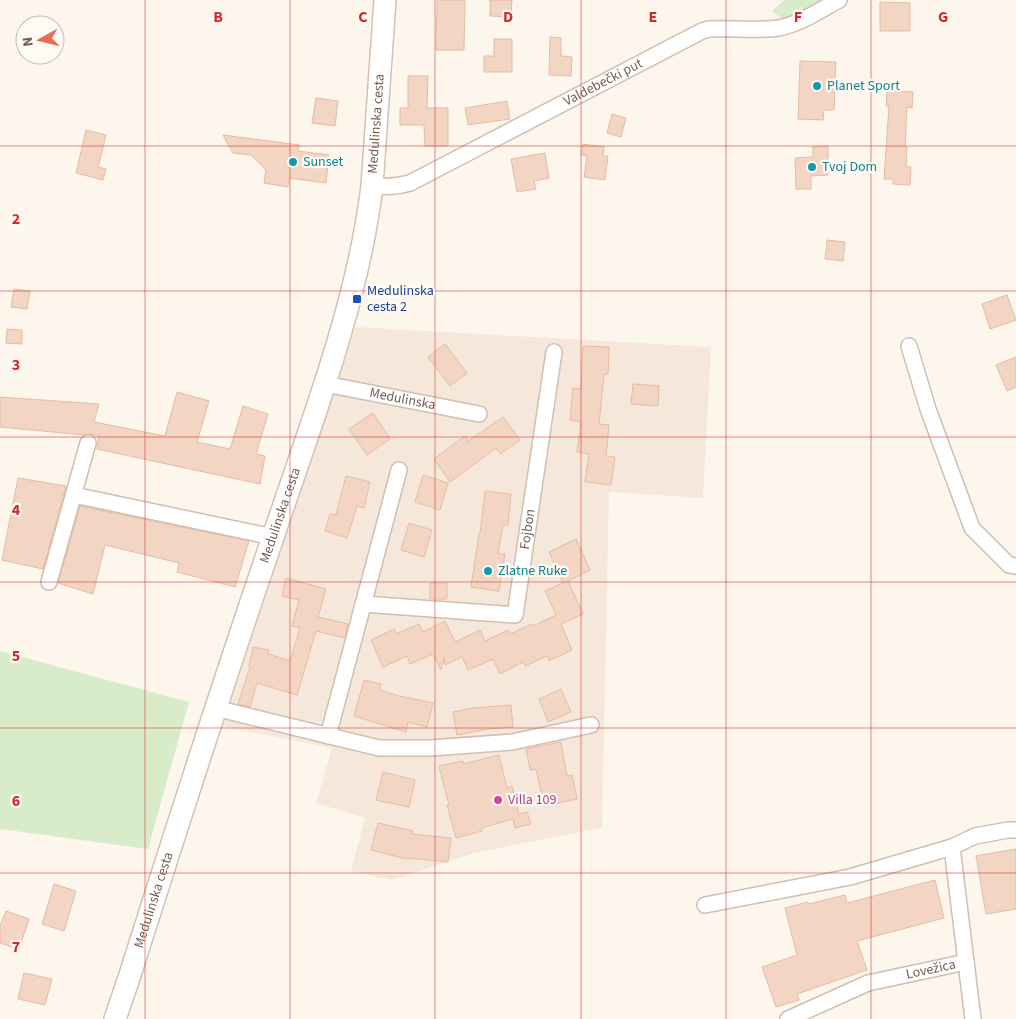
<svg xmlns="http://www.w3.org/2000/svg" width="1016" height="1019" viewBox="0 0 1016 1019" font-family="'Source Sans 3',sans-serif">
<rect width="100%" height="100%" fill="#fdf6ec"/>
<path fill="#f5e8da" d="M 356,327 L 711,347 L 703,498 L 609,492 L 602,828 L 474,853 L 392,880 L 351,871 L 365,818 L 316,803 L 332,748 L 222,726 Z"/>
<path fill="#d8ecc9" d="M 784,0 L 824,0 L 800,14 L 782,19 L 772,11 Z
M 0,651 L 189,702 L 148,849 L 0,829 Z"/>
<path fill="#f3d5c3" stroke="#e6bba3" d="M 437,0 L 465,0 L 464,50 L 436,50 Z
M 490,0 L 512,0 L 511,17 L 490,16 Z
M 880,2 L 910,3 L 910,31 L 880,31 Z
M 550,37 L 561,38 L 561,56 L 572,57 L 571,76 L 549,75 Z
M 494,39 L 512,39 L 512,72 L 484,72 L 484,56 L 494,56 Z
M 800,61 L 836,62 L 834,110 L 824,110 L 823,120 L 798,119 Z
M 408,76 L 428,76 L 427,108 L 448,108 L 448,146 L 425,146 L 424,125 L 400,125 L 400,108 L 408,108 Z
M 887,90 L 913,92 L 912,108 L 907,107 L 905,147 L 907,147 L 906,167 L 911,167 L 910,185 L 893,184 L 893,179 L 884,179 L 889,106 L 886,106 Z
M 316,98 L 338,101 L 335,126 L 312,123 Z
M 507,101 L 510,119 L 468,125 L 465,108 Z
M 612,114 L 626,118 L 621,137 L 607,133 Z
M 86,130 L 106,135 L 98,167 L 106,169 L 103,180 L 76,173 Z
M 223,135 L 299,145 L 298,151 L 329,155 L 326,183 L 289,178 L 288,187 L 264,183 L 266,170 L 251,155 L 233,153 Z
M 583,144 L 604,147 L 603,156 L 608,156 L 605,180 L 584,177 L 587,156 L 581,155 Z
M 828,146 L 828,175 L 811,176 L 811,189 L 796,189 L 795,158 L 813,157 L 813,147 Z
M 545,153 L 549,178 L 534,181 L 536,189 L 517,192 L 511,159 Z
M 827,240 L 845,242 L 843,261 L 825,259 Z
M 14,289 L 30,291 L 27,309 L 11,307 Z
M 1007,295 L 1016,320 L 990,329 L 982,304 Z
M 7,329 L 22,330 L 22,344 L 6,343 Z
M 445,344 L 467,373 L 450,386 L 428,357 Z
M 583,346 L 609,347 L 608,374 L 604,374 L 599,424 L 609,425 L 606,456 L 615,457 L 611,485 L 585,482 L 589,454 L 577,452 L 581,422 L 570,420 L 573,388 L 581,389 Z
M 1016,357 L 1016,387 L 1007,391 L 996,365 Z
M 633,384 L 659,386 L 658,406 L 631,404 Z
M 177,392 L 209,401 L 197,442 L 230,449 L 243,406 L 268,414 L 256,454 L 265,456 L 260,484 L 97,449 L 99,436 L 90,434 L 84,435 L 0,427 L 0,397 L 99,404 L 94,422 L 165,436 Z
M 373,413 L 390,439 L 367,455 L 349,429 Z
M 503,417 L 520,440 L 500,454 L 496,448 L 450,482 L 434,459 L 465,436 L 468,441 Z
M 423,475 L 448,483 L 440,510 L 415,502 Z
M 346,476 L 370,482 L 364,508 L 357,506 L 347,538 L 325,531 L 330,514 L 336,515 Z
M 18,478 L 66,486 L 43,569 L 2,560 Z
M 485,491 L 511,494 L 508,525 L 503,525 L 498,554 L 505,554 L 499,591 L 471,587 L 479,534 L 480,534 Z
M 80,506 L 249,541 L 235,587 L 177,572 L 179,563 L 105,545 L 93,594 L 58,583 Z
M 409,523 L 432,530 L 424,557 L 401,550 Z
M 576,539 L 590,570 L 568,581 L 583,614 L 561,624 L 572,650 L 549,661 L 547,656 L 525,666 L 523,662 L 500,674 L 493,659 L 468,670 L 462,657 L 445,665 L 444,657 L 441,670 L 433,654 L 410,664 L 407,656 L 383,667 L 371,640 L 394,629 L 396,634 L 419,624 L 423,632 L 445,621 L 455,642 L 480,630 L 485,641 L 508,630 L 510,634 L 532,624 L 533,626 L 556,615 L 545,591 L 563,583 L 549,552 Z
M 286,578 L 326,589 L 318,617 L 348,624 L 345,638 L 316,631 L 297,695 L 257,683 L 250,707 L 238,704 L 250,667 L 249,666 L 253,647 L 269,650 L 268,654 L 290,661 L 300,628 L 292,626 L 299,600 L 282,596 Z
M 430,583 L 447,583 L 447,599 L 430,599 Z
M 364,680 L 381,684 L 380,690 L 399,696 L 433,703 L 427,727 L 408,722 L 406,732 L 354,716 Z
M 561,689 L 571,712 L 548,722 L 539,699 Z
M 511,705 L 513,727 L 488,729 L 457,735 L 453,712 L 473,708 Z
M 561,742 L 567,776 L 572,775 L 577,799 L 544,806 L 536,769 L 530,770 L 526,749 Z
M 499,755 L 507,788 L 512,786 L 519,814 L 527,812 L 531,824 L 515,828 L 513,819 L 481,828 L 482,831 L 456,838 L 447,805 L 449,805 L 439,766 L 463,761 L 463,764 Z
M 383,772 L 415,780 L 409,807 L 376,800 Z
M 378,823 L 413,831 L 412,834 L 451,838 L 448,862 L 407,858 L 406,859 L 371,850 Z
M 1016,849 L 1016,909 L 986,914 L 976,856 Z
M 935,880 L 944,918 L 857,941 L 867,970 L 797,994 L 799,1000 L 776,1007 L 762,967 L 797,955 L 785,908 L 808,902 L 809,904 L 845,895 L 847,903 Z
M 54,884 L 76,891 L 64,931 L 42,924 Z
M 6,911 L 29,919 L 21,943 L 14,940 L 12,947 L 0,943 L 0,926 Z
M 24,973 L 52,979 L 45,1005 L 18,999 Z"/>
<g fill="none" stroke-linecap="round" stroke-linejoin="round">
<defs>
<g id="minor">
<path id="s1" d="M 372,186 C 386,187 396,187 410,183 L 702,31 L 709,29 C 732,28 756,31 779,28 C 800,24 820,10 839,0"/>
<path d="M 909,346 L 928,409 L 972,528 L 1009,565 L 1016,566"/>
<path id="s2" d="M 325,384 L 479,414"/>
<path d="M 74,495 L 273,537"/>
<path d="M 49,582 L 88,443"/>
<path id="s3" d="M 363,604 L 515,615 L 554,352"/>
<path d="M 215,708 L 379,748 L 431,748 L 512,742 L 591,725"/>
<path d="M 328,736 L 399,470"/>
<path d="M 705,905 L 850,877 L 952,847 L 975,836 L 1008,830 L 1016,830"/>
<path d="M 966,962 L 973,1019"/>
<path id="s4" d="M 788,1019 L 868,983 L 966,962 L 952,847"/>
</g>
<g id="secondary">
<path id="s5" d="M 115,1019 L 129,978 C 175,833 221,689 270,546 C 309,428 357,309 372,186 L 385,0"/>
</g>
</defs>
<use href="#minor" stroke="#d1beb0" stroke-width="18"/>
<use href="#secondary" stroke="#d6c0b0" stroke-width="24"/>
<use href="#minor" stroke="#fff" stroke-width="15"/>
<use href="#secondary" stroke="#fff" stroke-width="21"/>
</g>
<path fill="none" stroke="#d62828" stroke-width="1" stroke-opacity="0.55" d="M 145,0 L 145,1019M 290,0 L 290,1019M 435,0 L 435,1019M 581,0 L 581,1019M 726,0 L 726,1019M 871,0 L 871,1019M 0,146 L 1016,146M 0,291 L 1016,291M 0,437 L 1016,437M 0,582 L 1016,582M 0,728 L 1016,728M 0,873 L 1016,873"/>
<g fill="#0f9aa8" stroke="#fffaf3" stroke-width="2">
<circle cx="817" cy="86" r="5"/>
<circle cx="293" cy="162" r="5"/>
<circle cx="812" cy="167" r="5"/>
<circle cx="488" cy="571" r="5"/>
</g>
<rect fill="#1a4fb4" stroke="#fffaf3" stroke-width="2" x="352" y="294" width="10" height="10" rx="2.5"/>
<circle fill="#d1479c" stroke="#fffaf3" stroke-width="2" cx="498" cy="800" r="5"/>
<g text-anchor="middle" dominant-baseline="central" stroke-width="4.5" stroke-linejoin="round" paint-order="stroke">
<g font-size="14" fill="#7a5c4d" stroke="#fffaf3">
<text stroke="none"><textPath href="#s1" startOffset="256">Valdebečki put</textPath></text>
<text stroke="none"><textPath href="#s5" startOffset="935">Medulinska cesta</textPath></text>
<text stroke="none"><textPath href="#s2" startOffset="79">Medulinska</textPath></text>
<text stroke="none"><textPath href="#s5" startOffset="530">Medulinska cesta</textPath></text>
<text stroke="none"><textPath href="#s3" startOffset="239">Fojbon</textPath></text>
<text stroke="none"><textPath href="#s5" startOffset="125">Medulinska cesta</textPath></text>
<text stroke="none"><textPath href="#s4" startOffset="152">Lovežica</textPath></text>
</g>
<g font-size="14" fill="#0d838f" stroke="#fffaf3" text-anchor="start">
<text x="827" y="86">Planet Sport</text>
<text x="303" y="162">Sunset</text>
<text x="822" y="167">Tvoj Dom</text>
<text x="498" y="571">Zlatne Ruke</text>
</g>
<g font-size="14" fill="#164399" stroke="#fffaf3" text-anchor="start">
<text x="367" y="291">Medulinska<tspan x="367" dy="16">cesta 2</tspan></text>
</g>
<g font-size="14" fill="#b23c85" stroke="#fffaf3" text-anchor="start">
<text x="508" y="800">Villa 109</text>
</g>
</g>
<g font-size="16" text-anchor="middle" font-weight="bold" fill="#d62828" stroke="#fffaf3" stroke-width="4.5" stroke-linejoin="round" paint-order="stroke">
<text x="218" y="22">B</text>
<text x="363" y="22">C</text>
<text x="508" y="22">D</text>
<text x="653" y="22">E</text>
<text x="798" y="22">F</text>
<text x="943" y="22">G</text>
<text x="16" y="224">2</text>
<text x="16" y="370">3</text>
<text x="16" y="515">4</text>
<text x="16" y="661">5</text>
<text x="16" y="806">6</text>
<text x="16" y="952">7</text>
</g>
<g transform="translate(40 40) rotate(262)"><circle r="24" fill="#fffaf3" stroke="#cabbb1"/>
<path d="M0-4L9 19L0 12L-9 19Z" fill="#e76f51"/>
<text y="-8" font-size="14" font-weight="bold" text-anchor="middle" fill="#7a5c4d">N</text>
</g>
</svg>
